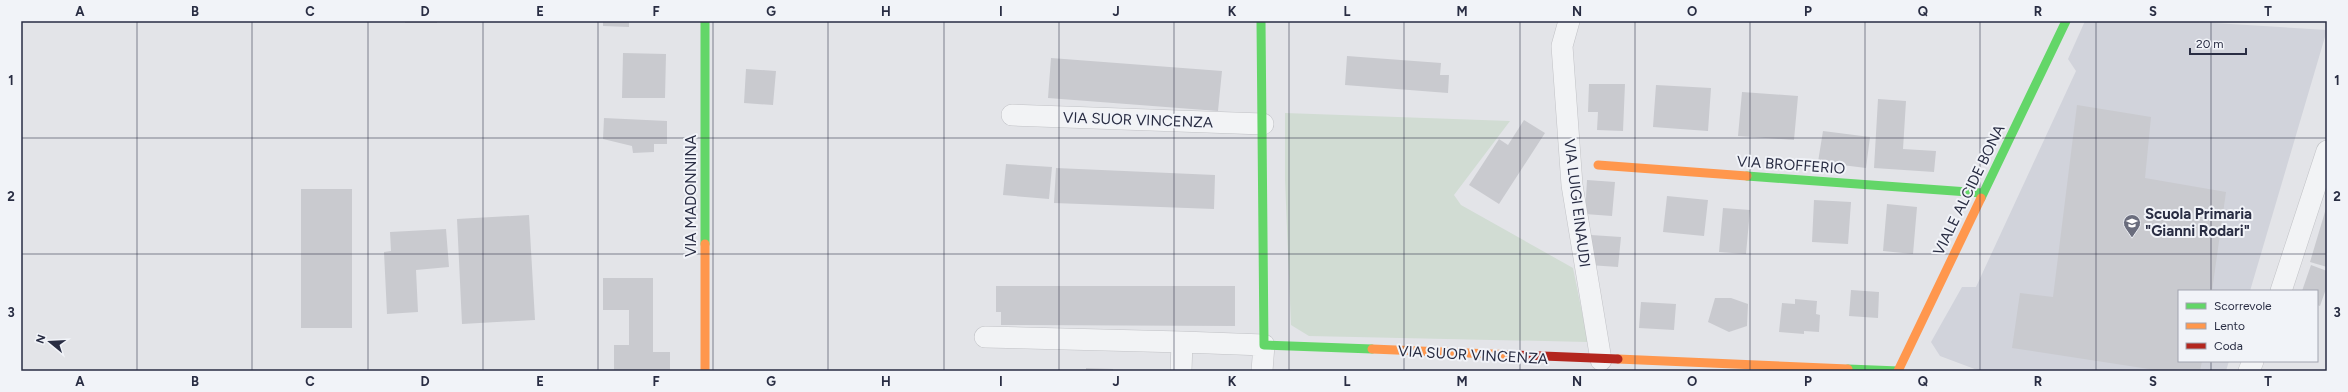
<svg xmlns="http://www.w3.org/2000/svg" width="2348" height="392" viewBox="0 0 2348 392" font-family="Figtree,sans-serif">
<rect width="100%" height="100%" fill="#e3e4e8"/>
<path fill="#d1d3db" d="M 2085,21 L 2182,21 L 2327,30 L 2250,291 L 2179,291 L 2179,361 L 2229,361 L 2226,371 L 1980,371 L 1940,356 L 1931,342 L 1962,287 L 1976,287 L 2076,71 L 2068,59 Z"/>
<path fill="#d1dcd3" d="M 1285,113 L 1510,121 L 1454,195 L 1461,205 L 1573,268 L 1588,342 L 1309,336 L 1291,325 L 1285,180 Z"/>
<path fill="#c9cacf" d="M 405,21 L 437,21 L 437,23 L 405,23 Z
M 603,21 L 629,21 L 629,27 L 603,26 Z
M 623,53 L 666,54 L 665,98 L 622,98 Z
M 1347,56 L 1441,63 L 1440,75 L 1449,75 L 1448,93 L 1345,85 Z
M 1051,58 L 1222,71 L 1218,111 L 1048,98 Z
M 746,69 L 776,71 L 773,105 L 744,103 Z
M 1589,84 L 1625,84 L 1623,131 L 1597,130 L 1598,112 L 1588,112 Z
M 1656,85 L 1711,88 L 1708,131 L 1653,127 Z
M 1742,92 L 1798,96 L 1794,140 L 1738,136 Z
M 1878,99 L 1906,101 L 1903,149 L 1936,151 L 1934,172 L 1874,168 Z
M 2077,105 L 2151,117 L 2145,178 L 2226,192 L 2212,291 L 2179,291 L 2179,361 L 2202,361 L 2200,371 L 2162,371 L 2012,348 L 2020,293 L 2053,297 Z
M 604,118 L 667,121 L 667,144 L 654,144 L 654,152 L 633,153 L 632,146 L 603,139 Z
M 1524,120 L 1545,133 L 1499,204 L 1469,185 L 1499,139 L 1508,145 Z
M 1823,131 L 1870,137 L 1866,168 L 1818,162 Z
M 1006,164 L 1052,167 L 1049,199 L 1003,195 Z
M 1056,168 L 1215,175 L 1214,209 L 1054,203 Z
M 1587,180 L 1615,182 L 1612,216 L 1585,214 Z
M 301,189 L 352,189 L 352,328 L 301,328 Z
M 1667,196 L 1708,200 L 1704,236 L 1663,232 Z
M 1814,200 L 1851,202 L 1848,244 L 1812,242 Z
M 1887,204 L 1917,207 L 1913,254 L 1883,251 Z
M 2327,205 L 2327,267 L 2310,262 Z
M 1723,208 L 1750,210 L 1746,254 L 1719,252 Z
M 529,215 L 535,320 L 462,324 L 457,219 Z
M 446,229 L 449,267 L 416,270 L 418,312 L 387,314 L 384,252 L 391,251 L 390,232 Z
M 1591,235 L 1621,237 L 1618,267 L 1589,265 Z
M 2311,265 L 2327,271 L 2327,286 L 2320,306 L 2317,305 L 2317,291 L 2302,291 Z
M 603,278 L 653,278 L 653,352 L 670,352 L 670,371 L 614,371 L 614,345 L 629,345 L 629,310 L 603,310 Z
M 996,286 L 1235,286 L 1235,326 L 1001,325 L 1001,312 L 996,312 Z
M 1851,290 L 1879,292 L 1878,318 L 1849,316 Z
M 1715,298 L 1731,298 L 1748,304 L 1747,326 L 1729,332 L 1708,322 Z
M 1795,299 L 1817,301 L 1816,314 L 1820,315 L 1819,332 L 1804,331 L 1804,334 L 1779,332 L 1782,303 L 1795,304 Z
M 1641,302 L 1676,304 L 1674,330 L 1639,328 Z
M 1086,368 L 1113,369 L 1113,371 L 1086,371 Z"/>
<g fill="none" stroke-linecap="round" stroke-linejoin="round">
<defs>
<path id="street" d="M 1569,21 L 1562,46 L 1572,185 L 1601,360
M 1012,115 L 1263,124
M 2281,291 L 2327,151
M 985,337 L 1182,342
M 1181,371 L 1182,342 L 1264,345 L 1262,371
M 2249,371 L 2253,361"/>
</defs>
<use href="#street" stroke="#c1c2c6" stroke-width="22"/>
<use href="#street" stroke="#f2f3f5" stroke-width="21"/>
<path stroke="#63d668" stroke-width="9" d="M 705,21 L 705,244
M 1261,21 L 1264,345 L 1372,349
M 1747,176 L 1982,193
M 1981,198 L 2066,21
M 1848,369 L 1899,371"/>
<path stroke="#ff974d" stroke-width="9" d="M 1598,165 L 1747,176
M 705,244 L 705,371
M 1372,349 L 1515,355
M 1618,359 L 1848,369
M 1898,371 L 1981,198"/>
<path stroke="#b3261e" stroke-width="9" d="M 1515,355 L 1618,359"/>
</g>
<path fill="none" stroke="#292d43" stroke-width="1" stroke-opacity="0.55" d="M 137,21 L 137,371M 252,21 L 252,371M 368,21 L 368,371M 483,21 L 483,371M 598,21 L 598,371M 713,21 L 713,371M 828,21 L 828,371M 944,21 L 944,371M 1059,21 L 1059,371M 1174,21 L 1174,371M 1289,21 L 1289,371M 1404,21 L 1404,371M 1520,21 L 1520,371M 1635,21 L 1635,371M 1750,21 L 1750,371M 1865,21 L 1865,371M 1980,21 L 1980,371M 2096,21 L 2096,371M 2211,21 L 2211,291M 21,138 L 2327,138M 21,254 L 2327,254M 2211,361 L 2211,371"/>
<defs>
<symbol id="school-pin" viewBox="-11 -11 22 30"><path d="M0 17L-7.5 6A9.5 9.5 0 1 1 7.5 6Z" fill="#6a6d7d" stroke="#f1f3f8"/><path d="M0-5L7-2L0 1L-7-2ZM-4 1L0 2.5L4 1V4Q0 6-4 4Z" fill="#fff"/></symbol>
</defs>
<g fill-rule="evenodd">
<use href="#school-pin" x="2122" y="213" width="20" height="27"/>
</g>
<g text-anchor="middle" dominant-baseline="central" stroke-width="4" stroke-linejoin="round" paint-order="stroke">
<g font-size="15" fill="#292d43" stroke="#f1f3f8">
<text transform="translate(1138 120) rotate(2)">VIA SUOR VINCENZA</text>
<text transform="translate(1791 165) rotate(4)">VIA BROFFERIO</text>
<text transform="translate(1969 190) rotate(-64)">VIALE ALCIDE BONA</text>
<text transform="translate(691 196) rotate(-90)">VIA MADONNINA</text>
<text transform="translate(1577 203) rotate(83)">VIA LUIGI EINAUDI</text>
<text transform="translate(1473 355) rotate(3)">VIA SUOR VINCENZA</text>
</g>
<g font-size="15" font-weight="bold" fill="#292d43" stroke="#f1f3f8" text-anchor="start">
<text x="2145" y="214">Scuola Primaria<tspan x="2145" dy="17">"Gianni Rodari"</tspan></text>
</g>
</g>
<rect width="2348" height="392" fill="none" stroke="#f1f3f8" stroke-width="44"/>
<rect x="2178" y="290" width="140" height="72" fill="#f1f3f8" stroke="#a1a4b0"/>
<rect x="2186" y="303" width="20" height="6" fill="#63d668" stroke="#a1a4b0"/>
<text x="2214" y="310" font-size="12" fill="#292d43">Scorrevole</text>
<rect x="2186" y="323" width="20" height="6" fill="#ff974d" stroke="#a1a4b0"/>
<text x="2214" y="330" font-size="12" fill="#292d43">Lento</text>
<rect x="2186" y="343" width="20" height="6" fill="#b3261e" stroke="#a1a4b0"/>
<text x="2214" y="350" font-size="12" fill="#292d43">Coda</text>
<g transform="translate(50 342) rotate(288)" stroke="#f1f3f8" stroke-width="3" paint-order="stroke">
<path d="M0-3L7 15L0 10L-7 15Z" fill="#292d43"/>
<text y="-6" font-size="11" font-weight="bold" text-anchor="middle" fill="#292d43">N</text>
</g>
<path d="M2190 48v6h56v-6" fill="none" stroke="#292d43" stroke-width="2"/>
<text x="2196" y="48" font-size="12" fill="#292d43" stroke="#f1f3f8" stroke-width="3" paint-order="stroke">20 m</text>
<rect x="22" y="22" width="2304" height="348" fill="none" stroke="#292d43" stroke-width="1.5"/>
<g font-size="13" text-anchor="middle" font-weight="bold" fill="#292d43">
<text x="80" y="16">A</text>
<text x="195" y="16">B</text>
<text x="310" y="16">C</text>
<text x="425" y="16">D</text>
<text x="540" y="16">E</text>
<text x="656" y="16">F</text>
<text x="771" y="16">G</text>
<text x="886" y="16">H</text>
<text x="1001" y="16">I</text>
<text x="1116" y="16">J</text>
<text x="1232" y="16">K</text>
<text x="1347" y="16">L</text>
<text x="1462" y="16">M</text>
<text x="1577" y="16">N</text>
<text x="1692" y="16">O</text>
<text x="1808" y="16">P</text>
<text x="1923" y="16">Q</text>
<text x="2038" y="16">R</text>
<text x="2153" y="16">S</text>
<text x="2268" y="16">T</text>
<text x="11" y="85">1</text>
<text x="2337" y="85">1</text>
<text x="11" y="201">2</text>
<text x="2337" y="201">2</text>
<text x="11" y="317">3</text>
<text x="2337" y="317">3</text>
<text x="80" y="386">A</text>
<text x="195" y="386">B</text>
<text x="310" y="386">C</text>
<text x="425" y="386">D</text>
<text x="540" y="386">E</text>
<text x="656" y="386">F</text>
<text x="771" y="386">G</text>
<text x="886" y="386">H</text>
<text x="1001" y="386">I</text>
<text x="1116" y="386">J</text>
<text x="1232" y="386">K</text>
<text x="1347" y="386">L</text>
<text x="1462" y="386">M</text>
<text x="1577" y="386">N</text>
<text x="1692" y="386">O</text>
<text x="1808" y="386">P</text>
<text x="1923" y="386">Q</text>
<text x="2038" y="386">R</text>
<text x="2153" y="386">S</text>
<text x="2268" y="386">T</text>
</g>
</svg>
